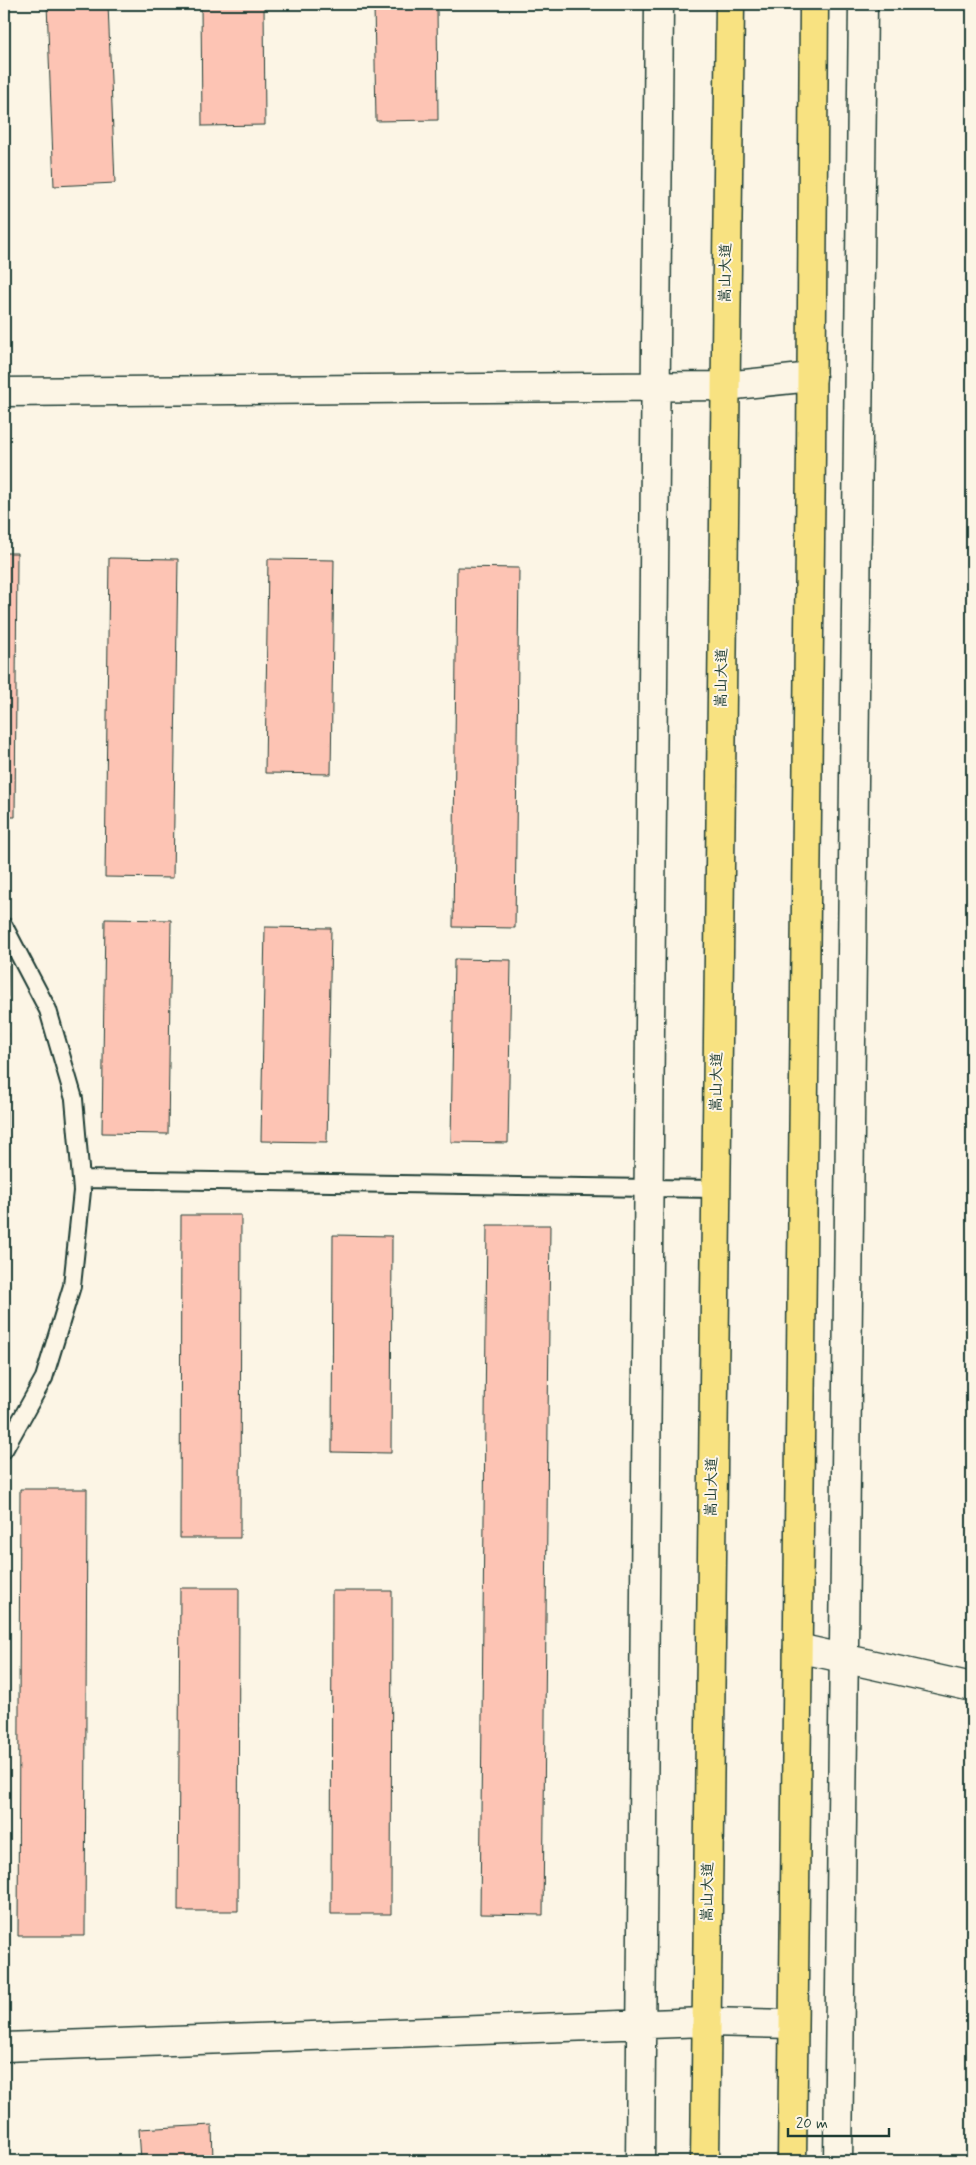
<svg xmlns="http://www.w3.org/2000/svg" width="976" height="2165" viewBox="0 0 976 2165" font-family="Mynerve,'LXGW WenKai TC',sans-serif">
<rect width="100%" height="100%" fill="#fcf5e5"/>
<filter id="ink" filterUnits="userSpaceOnUse"><feTurbulence type="fractalNoise" baseFrequency=".02" numOctaves="2"/><feDisplacementMap in="SourceGraphic" scale="10" xChannelSelector="R" yChannelSelector="G"/><feConvolveMatrix kernelMatrix="1 2 1 2 8 2 1 2 1" color-interpolation-filters="sRGB"/></filter>
<g filter="url(#ink)">
<path fill="#fdc4b4" stroke="#1f3d34" d="M 47,4 L 108,4 L 115,183 L 54,186 Z
M 201,4 L 264,4 L 265,125 L 202,126 Z
M 374,4 L 437,4 L 438,120 L 376,121 Z
M 4,553 L 17,553 L 15,817 L 4,817 Z
M 109,558 L 178,559 L 173,878 L 105,877 Z
M 268,559 L 334,560 L 331,774 L 265,773 Z
M 457,567 L 519,568 L 515,928 L 453,927 Z
M 105,919 L 171,920 L 168,1134 L 102,1133 Z
M 265,927 L 331,928 L 327,1142 L 261,1141 Z
M 454,959 L 511,960 L 508,1143 L 451,1142 Z
M 4,965 L 8,965 L 4,1357 Z
M 181,1215 L 241,1215 L 240,1538 L 180,1538 Z
M 487,1225 L 550,1225 L 543,1915 L 480,1914 Z
M 333,1235 L 392,1236 L 391,1453 L 332,1452 Z
M 20,1489 L 87,1489 L 85,1936 L 18,1936 Z
M 180,1588 L 239,1588 L 238,1911 L 178,1911 Z
M 332,1591 L 392,1591 L 391,1914 L 331,1914 Z
M 212,2125 L 213,2161 L 141,2161 L 139,2129 Z"/>
<g fill="none" stroke-linecap="round" stroke-linejoin="round">
<defs>
<path id="lane" d="M 4,926 L 48,1010 L 74,1099 L 82,1191 L 72,1286 L 44,1378 L 4,1450
M 81,1179 L 716,1189"/>
<path id="street" d="M 798,1648 L 972,1687"/>
<path id="secondary" d="M 4,392 L 725,386 L 812,377
M 4,2047 L 706,2022 L 793,2024
M 640,2161 L 659,4
M 838,2161 L 863,4"/>
<path id="primary" d="M 705,2161 L 730,4
M 792,2161 L 811,452 L 814,4"/>
</defs>
<use href="#lane" stroke="#1f3d34" stroke-width="20"/>
<use href="#street" stroke="#1f3d34" stroke-width="31"/>
<use href="#secondary" stroke="#1f3d34" stroke-width="31"/>
<use href="#primary" stroke="#1f3d34" stroke-width="31"/>
<use href="#lane" stroke="#fcf5e5" stroke-width="16"/>
<use href="#street" stroke="#fcf5e5" stroke-width="28"/>
<use href="#secondary" stroke="#fcf5e5" stroke-width="28"/>
<use href="#primary" stroke="#f8e281" stroke-width="28"/>
</g>
</g>
<g text-anchor="middle" dominant-baseline="central" stroke-width="4" stroke-linejoin="round" paint-order="stroke">
<g font-size="15" fill="#1f3d34" stroke="#fcf5e5">
<text transform="translate(726 273) rotate(-89)">嵩山大道</text>
<text transform="translate(722 678) rotate(-89)">嵩山大道</text>
<text transform="translate(717 1082) rotate(-89)">嵩山大道</text>
<text transform="translate(712 1487) rotate(-89)">嵩山大道</text>
<text transform="translate(708 1892) rotate(-89)">嵩山大道</text>
</g>
</g>
<rect width="976" height="2165" fill="none" stroke="#fcf5e5" stroke-width="20"/>
<rect x="10" y="10" width="956" height="2145" fill="none" stroke="#1f3d34" stroke-width="2" filter="url(#ink)"/>
<path d="M788 2128v8h101v-8" fill="none" stroke="#1f3d34" stroke-width="2.5"/>
<text x="796" y="2128" font-size="15" fill="#1f3d34" stroke="#fcf5e5" stroke-width="4" paint-order="stroke">20 m</text>
</svg>
